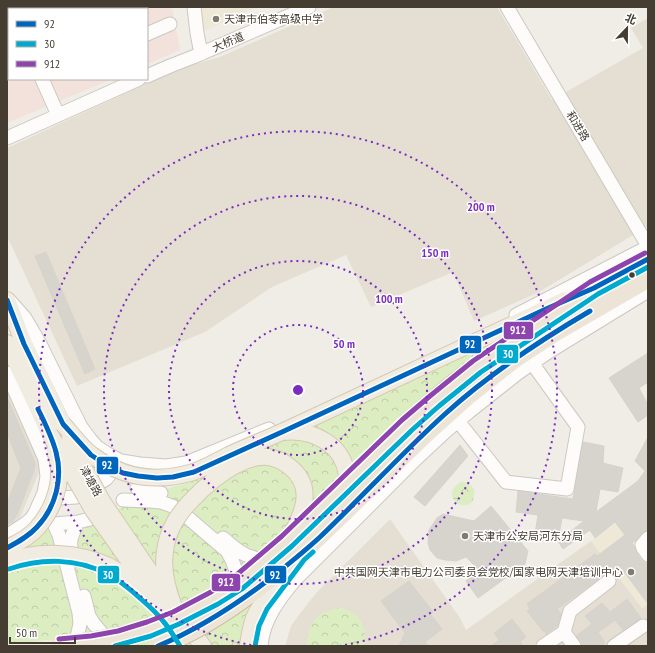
<svg xmlns="http://www.w3.org/2000/svg" width="655" height="653" viewBox="0 0 655 653" font-family="'PT Sans Narrow','Noto Sans SC',sans-serif">
<defs>
<pattern id="forest-crowns" width="20" height="18" patternUnits="userSpaceOnUse"><rect width="20" height="18" fill="#dcedc2"/><path d="M2 6a3 3 0 1 1 6 0M12 15a3 3 0 1 1 6 0" fill="none" stroke="#becca7"/></pattern>
</defs>
<rect width="100%" height="100%" fill="#efede6"/>
<path fill="#e4dfd2" d="M 333,7 L 497,7 L 552,100 L 643,48 L 631,28 L 648,18 L 648,226 L 539,292 L 474,321 L 453,272 L 371,307 L 346,255 L 272,287 L 205,332 L 77,386 L 7,236 L 7,148 L 178,69 L 220,57 Z
M 7,384 L 40,461 L 40,470 L 19,520 L 7,531 Z
M 390,519 L 460,618 L 466,630 L 591,541 L 642,608 L 648,604 L 648,646 L 285,646 L 291,626 L 301,612 L 317,592 Z"/>
<path fill="#eee8d7" d="M 201,7 L 257,7 L 202,32 Z
M 648,499 L 648,604 L 642,608 L 591,541 Z"/>
<path fill="#f3e1dc" d="M 7,7 L 172,7 L 180,50 L 147,64 L 147,9 L 9,9 L 9,79 L 112,79 L 7,123 Z"/>
<path fill="url(#forest-crowns)" d="M 495,338 L 509,358 L 299,553 L 254,646 L 73,646 L 50,640 L 7,644 L 7,555 L 40,537 L 50,525 L 85,527 L 105,518 L 123,506 L 163,490 L 196,480 L 238,457 L 355,408 Z
M 461,482 C 469,482 470,484 475,490 C 474,493 474,497 473,500 C 465,515 438,495 461,482 Z
M 341,608 C 361,613 367,627 364,646 L 307,646 C 307,622 318,611 341,608 Z"/>
<path fill="#d7d4cd" stroke="#d7d3cb" d="M 46,252 L 95,369 L 85,374 L 35,256 Z
M 648,353 L 648,382 L 639,388 L 648,405 L 648,415 L 638,422 L 609,378 Z
M 7,397 L 35,463 L 35,468 L 17,515 L 12,522 L 7,524 L 7,503 L 21,468 L 7,433 Z
M 648,437 L 648,530 L 645,531 L 642,533 L 636,540 L 632,543 L 634,546 L 636,552 L 641,560 L 646,563 L 648,565 L 648,604 L 619,565 L 608,573 L 604,575 L 557,609 L 561,614 L 557,626 L 546,634 L 545,630 L 543,631 L 527,611 L 530,609 L 527,604 L 595,554 L 597,556 L 625,535 L 615,522 L 595,538 L 590,530 L 563,549 L 558,541 L 584,521 L 562,518 L 559,534 L 535,534 L 538,515 L 516,512 L 518,491 L 573,499 L 583,442 L 604,446 L 603,463 L 623,468 L 618,492 L 600,489 L 596,512 L 638,481 L 645,471 L 635,461 Z
M 460,445 L 468,456 L 425,506 L 414,497 Z
M 491,506 L 528,551 L 525,564 L 478,598 L 466,581 L 480,571 L 466,557 L 456,561 L 445,560 L 437,558 L 430,550 L 428,543 L 429,530 L 437,518 L 443,514 L 474,521 Z
M 409,581 L 433,612 L 430,614 L 442,629 L 425,642 L 429,646 L 399,646 L 405,633 L 381,601 Z
M 627,599 L 641,618 L 623,630 L 615,620 L 598,632 L 605,643 L 601,646 L 582,646 L 581,641 L 576,636 L 592,624 L 585,616 L 602,603 L 610,612 Z
M 512,619 L 526,637 L 520,641 L 523,646 L 491,646 L 499,640 L 494,633 Z"/>
<g fill="none" stroke-linecap="round" stroke-linejoin="round">
<defs>
<path id="minor" d="M 194,7 L 197,33 L 201,54
M 507,7 L 648,246
M 147,34 L 170,24
M 7,60 L 9,61
M 147,76 L 170,66 L 193,57 L 309,7
M 42,79 L 58,115
M 7,138 L 139,79
M 10,301 L 25,318 L 39,342 L 81,427 L 90,439 L 97,447 L 111,456 L 121,461 L 140,464 L 166,466 L 186,463 L 269,429
M 516,315 L 648,247
M 7,373 L 45,459 L 47,477 L 44,493 L 35,513 L 31,519 L 25,524 L 7,536
M 458,421 L 506,482 L 567,489 L 578,427 L 532,363
M 137,488 L 143,491 L 161,493
M 47,494 L 61,498 L 76,497 L 106,479 L 120,462
M 123,500 L 150,501 L 161,502 L 172,506 L 186,516 L 227,551 L 232,560 L 236,571 L 247,586
M 37,514 L 54,524 L 59,535 L 79,613 L 80,624 L 75,646
M 54,524 L 78,522 L 90,519 L 105,510
M 223,538 C 230,544 237,551 246,555 C 254,558 262,560 270,563
M 648,538 L 642,545 L 643,548 L 648,555
M 74,561 C 69,543 69,540 78,522
M 84,596 L 89,616 L 94,624 L 100,631 L 108,646
M 564,632 L 574,646
M 261,646 C 263,620 279,599 295,580 L 416,459 L 446,431 L 470,411 L 518,373 L 550,351 L 648,291
M 543,646 L 564,632 L 570,611 L 609,581
M 614,646 L 643,626"/>
<path id="major" d="M 7,300 L 24,344 L 63,424
M 7,343 L 52,438
M 282,432 L 565,300
M 283,432 C 313,429 344,444 347,477 C 348,482 347,487 347,492
M 184,622 L 203,646"/>
<path id="highway" d="M 570,304 L 594,288 L 648,259
M 299,555 L 428,431 L 468,395 L 515,358 L 553,333 L 648,278"/>
</defs>
<use href="#minor" stroke="#cbc8c2" stroke-width="15"/>
<use href="#major" stroke="#d4c9b1" stroke-width="18"/>
<use href="#highway" stroke="#caba9e" stroke-width="21"/>
<use href="#minor" stroke="#fdfcfb" stroke-width="13"/>
<use href="#major" stroke="#f0ece2" stroke-width="16"/>
<use href="#highway" stroke="#ece4d7" stroke-width="19"/>
<defs>
<path id="major-bridge" d="M 63,424 C 72,434 81,447 92,455 C 122,478 157,483 193,472 C 205,468 217,461 229,455 C 246,447 264,440 282,432
M 52,438 L 93,510 L 165,612
M 70,439 L 83,466 L 102,501 L 165,594
M 7,548 C 18,543 30,537 38,527 C 51,512 60,490 59,470 C 59,463 57,457 55,451
M 7,562 C 38,549 79,552 109,566 C 122,573 133,583 144,592
M 174,607 C 167,589 162,571 165,551 C 166,542 169,533 173,525 C 187,498 236,454 268,457 C 276,458 284,462 290,467 C 314,486 304,511 292,533
M 248,646 C 249,637 251,627 254,618 C 262,600 276,585 288,569"/>
<path id="highway-bridge" d="M 60,646 C 101,642 137,636 175,619 C 197,609 219,597 238,583 C 262,565 283,544 304,524 C 326,504 347,484 368,464 C 390,442 411,420 434,401 C 476,364 524,335 570,304
M 158,646 C 211,626 255,590 299,555"/>
</defs>
<use href="#major-bridge" stroke="#d4c9b1" stroke-width="18" stroke-linecap="butt"/>
<use href="#highway-bridge" stroke="#caba9e" stroke-width="21" stroke-linecap="butt"/>
<use href="#major-bridge" stroke="#f0ece2" stroke-width="16"/>
<use href="#highway-bridge" stroke="#ece4d7" stroke-width="19"/>
<defs>
<path id="bus-1" d="M 7,300 L 24,344 L 63,424 L 91,455 L 105,464 L 123,473 L 138,476 L 157,478 L 173,477 L 194,472 L 282,432 L 546,309 L 594,288 L 648,259
M 7,548 C 18,542 29,536 37,527 C 56,507 63,478 56,452 C 52,437 45,423 38,409
M 158,646 C 201,628 239,603 276,574 C 291,562 306,550 320,537 C 362,497 402,453 445,414 C 489,374 539,341 590,311"/>
<path id="bus-2" d="M 9,569 C 41,558 77,558 107,574 C 120,580 131,590 141,599 C 149,606 157,613 163,621 C 170,629 175,638 180,646
M 115,646 L 151,636 L 179,624 L 218,604 L 242,589 L 292,546 L 412,430 L 439,406 L 481,372 L 598,294 L 648,267
M 255,646 L 259,626 L 267,609 L 304,560 L 313,552"/>
<path id="bus-3" d="M 59,639 L 91,636 L 118,631 L 147,622 L 173,612 L 211,592 L 234,577 L 282,536 L 402,420 L 430,396 L 473,361 L 590,282 L 645,253"/>
</defs>
<use href="#bus-1" stroke="#fff" stroke-width="8"/>
<use href="#bus-2" stroke="#fff" stroke-width="8"/>
<use href="#bus-3" stroke="#fff" stroke-width="8"/>
<use href="#bus-1" stroke="#0065bd" stroke-width="5"/>
<use href="#bus-2" stroke="#00a9ce" stroke-width="5"/>
<use href="#bus-3" stroke="#8e44ad" stroke-width="5"/>
</g>
<g fill="none" stroke="#7b2cbf" stroke-width="2" stroke-dasharray="2 4">
<circle cx="298" cy="390" r="65"/>
<circle cx="298" cy="390" r="129"/>
<circle cx="298" cy="390" r="194"/>
<path d="M257 646A259 259 0 1 1 339 646"/>
</g>
<g fill="#807b71" stroke="#fff" stroke-width="1.5">
<circle cx="216" cy="19" r="4"/>
<circle cx="465" cy="536" r="4"/>
<circle cx="631" cy="572" r="4"/>
</g>
<circle fill="#453d32" stroke="#fff" stroke-width="1.5" cx="632" cy="275" r="3.5"/>
<g text-anchor="middle" dominant-baseline="central" stroke-width="3" stroke-linejoin="round" paint-order="stroke">
<g font-size="11" fill="#453d32" stroke="#fff" text-anchor="start">
<text x="224" y="19">天津市伯苓高级中学</text>
<text x="473" y="536">天津市公安局河东分局</text>
<text x="623" y="572" text-anchor="end">中共国网天津市电力公司委员会党校/国家电网天津培训中心</text>
</g>
<g font-size="11" fill="#453d32" stroke="#fff">
<text transform="translate(228 42) rotate(-23)">大桥道</text>
<text transform="translate(578 126) rotate(59)">和进路</text>
<text transform="translate(91 481) rotate(61)">津塘路</text>
</g>
</g>
<circle cx="298" cy="390" r="6" fill="#7b2cbf" stroke="#fff" stroke-width="2"/>
<g font-size="12" text-anchor="middle" font-weight="bold" fill="#7b2cbf" stroke="#fff" stroke-width="3" stroke-linejoin="round" paint-order="stroke">
<text x="481" y="211">200 m</text>
<text x="435" y="257">150 m</text>
<text x="389" y="303">100 m</text>
<text x="344" y="348">50 m</text>
</g>
<g stroke="#fff" stroke-width="1.5">
<rect x="503" y="321" width="31" height="19" rx="4" fill="#8e44ad"/>
<rect x="459" y="335" width="23" height="19" rx="4" fill="#0065bd"/>
<rect x="496" y="344" width="23" height="20" rx="4" fill="#00a9ce"/>
<rect x="96" y="456" width="23" height="19" rx="4" fill="#0065bd"/>
<rect x="97" y="565" width="23" height="19" rx="4" fill="#00a9ce"/>
<rect x="264" y="565" width="23" height="19" rx="4" fill="#0065bd"/>
<rect x="211" y="573" width="30" height="19" rx="4" fill="#8e44ad"/>
</g>
<g font-size="11" text-anchor="middle" font-weight="bold" fill="#fff">
<text x="518" y="334">912</text>
<text x="470" y="348">92</text>
<text x="508" y="358">30</text>
<text x="107" y="469">92</text>
<text x="108" y="579">30</text>
<text x="275" y="579">92</text>
<text x="226" y="586">912</text>
</g>
<rect width="655" height="653" fill="none" stroke="#453d32" stroke-width="16"/>
<rect x="8" y="8" width="140" height="72" fill="#ffffff" stroke="#b5b1ad"/>
<rect x="16" y="21" width="20" height="6" fill="#0065bd" stroke="#b5b1ad"/>
<text x="44" y="28" font-size="12" fill="#453d32">92</text>
<rect x="16" y="41" width="20" height="6" fill="#00a9ce" stroke="#b5b1ad"/>
<text x="44" y="48" font-size="12" fill="#453d32">30</text>
<rect x="16" y="61" width="20" height="6" fill="#8e44ad" stroke="#b5b1ad"/>
<text x="44" y="68" font-size="12" fill="#453d32">912</text>
<g transform="translate(627 28) rotate(22)" stroke="#ffffff" stroke-width="3" paint-order="stroke">
<path d="M0-3L7 15L0 10L-7 15Z" fill="#453d32"/>
<text y="-6" font-size="11" font-weight="bold" text-anchor="middle" fill="#453d32">北</text>
</g>
<path d="M10 637v6h65v-6" fill="none" stroke="#453d32" stroke-width="2"/>
<text x="16" y="637" font-size="12" fill="#453d32" stroke="#ffffff" stroke-width="3" paint-order="stroke">50 m</text>
</svg>
